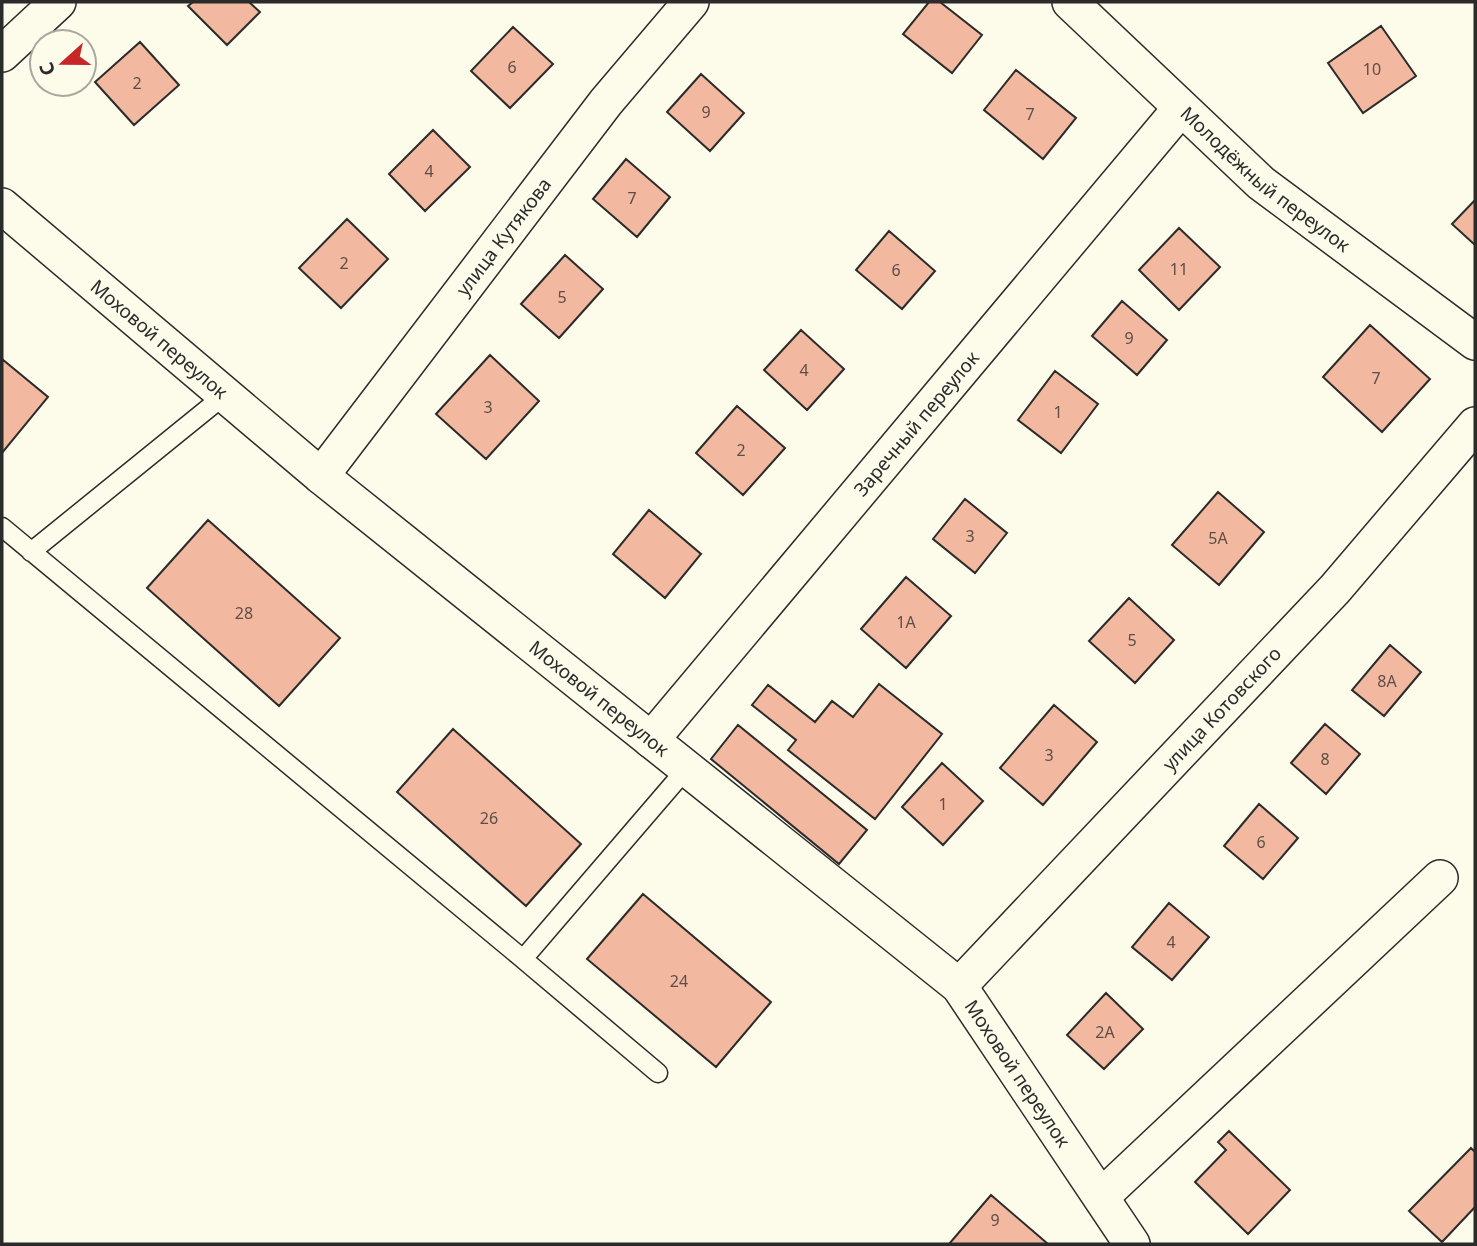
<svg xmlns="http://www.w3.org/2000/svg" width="1477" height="1246" viewBox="0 0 1477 1246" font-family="'Noto Sans',sans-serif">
<rect width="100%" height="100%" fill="#fdfbea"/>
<path fill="#f2b8a0" stroke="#2b2b2b" stroke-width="2" d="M 193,2 L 249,2 L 260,12 L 227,45 L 188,6 Z
M 929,2 L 940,2 L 982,35 L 952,73 L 903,34 Z
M 1381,26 L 1416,76 L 1363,113 L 1328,63 Z
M 513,27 L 553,64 L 510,108 L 471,71 Z
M 140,42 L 179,85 L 134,125 L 95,82 Z
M 1016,70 L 1076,118 L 1043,159 L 984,110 Z
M 701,74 L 744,113 L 710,151 L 667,112 Z
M 433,130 L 470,167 L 425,211 L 389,174 Z
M 626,159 L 670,197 L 637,237 L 593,199 Z
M 1475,200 L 1475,245 L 1452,224 Z
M 347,219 L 388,259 L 341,308 L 299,268 Z
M 1179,228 L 1220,267 L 1179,310 L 1139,270 Z
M 889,231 L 935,271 L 902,309 L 856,270 Z
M 565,255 L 603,289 L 559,338 L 521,304 Z
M 1122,301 L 1167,340 L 1137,375 L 1092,336 Z
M 1370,325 L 1430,379 L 1382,432 L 1323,377 Z
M 801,330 L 844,369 L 807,410 L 764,370 Z
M 490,355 L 539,401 L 486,459 L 436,414 Z
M 2,359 L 48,397 L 2,453 Z
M 1055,371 L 1098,404 L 1061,453 L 1018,420 Z
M 737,406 L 785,448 L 743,495 L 696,453 Z
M 1218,492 L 1264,532 L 1219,585 L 1172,545 Z
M 965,499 L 1007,533 L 975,573 L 933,539 Z
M 649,510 L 701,554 L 665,598 L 613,554 Z
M 208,520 L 340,638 L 279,706 L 147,588 Z
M 906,577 L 951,616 L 906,668 L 861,629 Z
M 1129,598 L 1174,640 L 1135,683 L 1089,641 Z
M 1390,645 L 1421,672 L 1384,716 L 1352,690 Z
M 879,684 L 942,734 L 875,819 L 788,750 L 796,740 L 752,705 L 768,685 L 815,722 L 832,701 L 853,717 Z
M 1054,705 L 1097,742 L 1043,805 L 1000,768 Z
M 1325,724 L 1360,754 L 1326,794 L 1291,763 Z
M 738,725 L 867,830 L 839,864 L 711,759 Z
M 453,729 L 581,844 L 526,906 L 397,792 Z
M 942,763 L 983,801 L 943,845 L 902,807 Z
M 1259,804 L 1298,838 L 1263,879 L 1224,846 Z
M 643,894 L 771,1002 L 716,1067 L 587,959 Z
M 1169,903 L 1209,937 L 1172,980 L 1132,947 Z
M 1106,993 L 1143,1029 L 1104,1069 L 1067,1035 Z
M 1229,1131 L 1290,1190 L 1248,1234 L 1195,1182 L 1226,1150 L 1218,1142 Z
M 1471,1148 L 1475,1152 L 1475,1207 L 1442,1242 L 1409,1211 Z
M 991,1195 L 1048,1244 L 949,1244 Z"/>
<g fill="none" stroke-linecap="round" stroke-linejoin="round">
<defs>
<path id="service" d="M 2,527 L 523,959
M 31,552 L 226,394
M 658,1073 L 523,959 L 687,768"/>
<g id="minor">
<path id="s1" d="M 1070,2 L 1261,183 L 1475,342"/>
<path d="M 2,54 L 58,2"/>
<path id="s2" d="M 2,206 L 321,476 L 959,986 L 1132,1244"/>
<path id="s3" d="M 321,476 L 606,102 L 691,2"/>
<path id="s4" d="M 651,740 L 1181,108"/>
<path id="s5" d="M 959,986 L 1335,589 L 1475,425"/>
<path d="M 1101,1197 L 1440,878"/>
</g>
</defs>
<use href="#service" stroke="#2b2b2b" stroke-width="21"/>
<use href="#minor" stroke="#2b2b2b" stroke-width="38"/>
<use href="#service" stroke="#fdfbea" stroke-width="18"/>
<use href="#minor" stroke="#fdfbea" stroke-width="35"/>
</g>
<g text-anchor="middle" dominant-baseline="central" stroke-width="5" stroke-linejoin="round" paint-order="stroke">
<g font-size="16" fill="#5d4e48">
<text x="512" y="67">6</text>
<text x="1372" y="69">10</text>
<text x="137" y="83">2</text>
<text x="706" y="112">9</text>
<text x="1030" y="114">7</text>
<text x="429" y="171">4</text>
<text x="632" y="198">7</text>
<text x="344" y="263">2</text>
<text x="1179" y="269">11</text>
<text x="896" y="270">6</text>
<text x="562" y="297">5</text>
<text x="1129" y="338">9</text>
<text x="804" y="370">4</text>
<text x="1376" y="378">7</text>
<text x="488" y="407">3</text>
<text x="1058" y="412">1</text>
<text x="741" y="450">2</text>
<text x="970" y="536">3</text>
<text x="1218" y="538">5А</text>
<text x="244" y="613">28</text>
<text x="906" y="622">1А</text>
<text x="1132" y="640">5</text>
<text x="1387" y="681">8А</text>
<text x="1049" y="755">3</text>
<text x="1325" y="759">8</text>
<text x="943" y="804">1</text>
<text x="489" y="818">26</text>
<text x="1261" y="842">6</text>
<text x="1171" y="942">4</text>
<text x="679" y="981">24</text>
<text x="1105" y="1032">2А</text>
<text x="995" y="1220">9</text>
</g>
<g font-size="19" fill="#2b2b2b" stroke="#fdfbea">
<text stroke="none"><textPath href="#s1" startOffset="264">Молодёжный переулок</textPath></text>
<text stroke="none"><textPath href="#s3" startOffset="301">улица Кутякова</textPath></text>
<text stroke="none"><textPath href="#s2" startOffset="206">Моховой переулок</textPath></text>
<text stroke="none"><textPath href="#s4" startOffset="413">Заречный переулок</textPath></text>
<text stroke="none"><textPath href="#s2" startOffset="774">Моховой переулок</textPath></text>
<text stroke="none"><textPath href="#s5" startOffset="382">улица Котовского</textPath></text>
<text stroke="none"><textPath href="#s2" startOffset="1340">Моховой переулок</textPath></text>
</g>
</g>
<rect width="1477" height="1246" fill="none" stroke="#2b2b2b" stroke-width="7"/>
<g transform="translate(63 63) rotate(249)"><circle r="33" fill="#fdfbea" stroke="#a9a89e" stroke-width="2"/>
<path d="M0-5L12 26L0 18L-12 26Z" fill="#c62828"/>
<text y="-10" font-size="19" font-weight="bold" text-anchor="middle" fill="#2b2b2b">С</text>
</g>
</svg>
